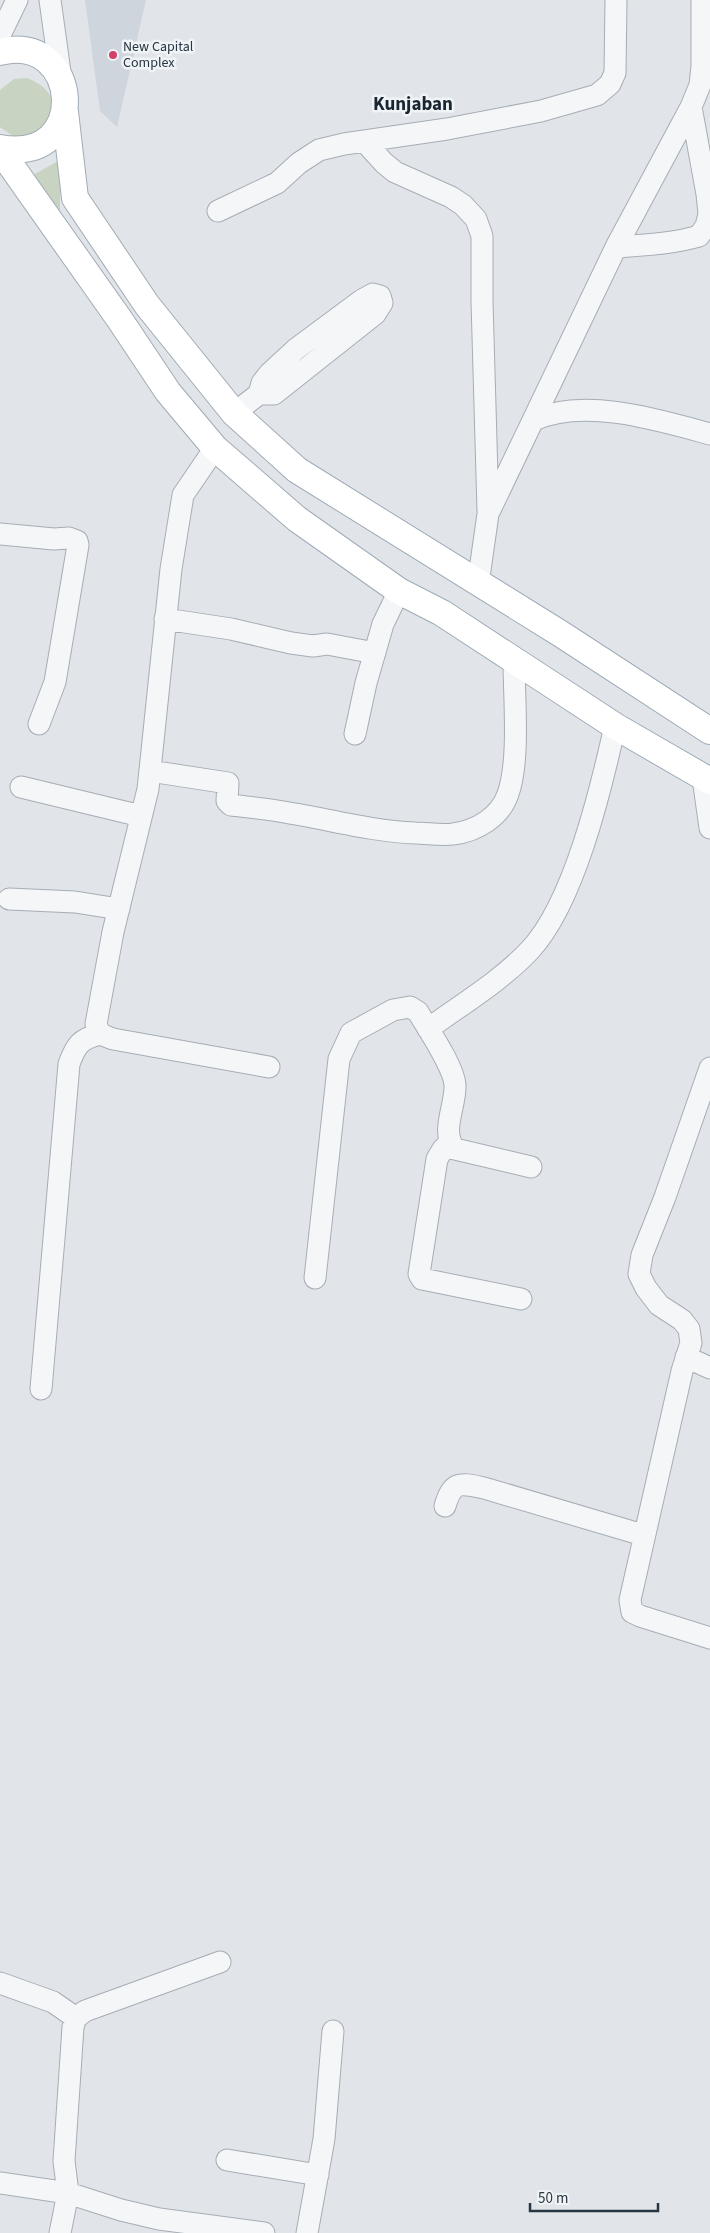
<svg xmlns="http://www.w3.org/2000/svg" width="710" height="2233" viewBox="0 0 710 2233" font-family="'Source Sans 3',sans-serif">
<rect width="100%" height="100%" fill="#e1e5ea"/>
<path fill="#cfd5dc" d="M 85,0 L 146,0 L 117,127 L 100,111 Z"/>
<path fill="#c8d4c1" d="M 27,78 C 41,83 58,96 53,114 C 51,121 42,129 38,135 L 14,137 L 0,127 L 0,90 L 14,79 Z
M 60,160 L 60,215 L 31,176 Z"/>
<g fill="none" stroke-linecap="round" stroke-linejoin="round">
<defs>
<path id="minor" d="M 50,0 L 61,79
M 0,35 L 17,0
M 364,141 L 384,163 L 395,172 L 451,197 L 463,205 L 476,219 L 482,236 L 482,301 L 488,511
M 218,211 L 277,183 L 299,163 L 319,150 L 344,144 L 447,129 L 541,111 L 597,95 L 610,84 L 615,73 L 616,0
M 616,247 C 644,245 672,244 699,236 L 706,226 L 709,214 L 707,194 L 691,107
M 234,413 L 259,394 L 262,383 L 269,374 L 296,349 L 362,300 L 373,294 L 380,296 L 382,303 L 375,314 L 274,394 L 259,394
M 534,420 C 584,397 659,420 710,434
M 215,448 L 183,495 L 171,569 L 148,789 L 113,932 L 96,1024 L 100,1034 L 113,1039 L 269,1067
M 0,534 L 54,539 L 69,538 L 77,541 L 78,545 L 55,682 L 39,724
M 478,584 L 488,514 L 616,247 L 691,107 L 700,85 L 702,66 L 702,0
M 165,619 L 231,629 L 291,643 L 313,646 L 327,644 L 375,653
M 355,734 L 366,683 L 383,624 L 399,591
M 150,771 L 228,783 L 227,801 L 231,805 C 248,807 266,809 284,812 C 328,819 370,831 415,833 C 427,833 441,836 453,834 C 477,831 500,817 508,794 C 520,760 514,698 514,661
M 703,778 L 710,828
M 21,787 L 141,816
M 9,899 L 75,902 L 119,909
M 428,1029 C 462,1004 501,981 530,950 C 574,903 601,789 615,726
M 710,1068 L 665,1197 L 642,1255 L 639,1274 L 646,1288 L 659,1305 L 682,1320 L 689,1329 L 691,1343 L 682,1371 L 630,1600 L 632,1612 L 640,1616 L 710,1638
M 450,1143 L 443,1149 L 437,1159 L 419,1274 L 422,1279 L 521,1299
M 315,1278 L 339,1059 L 351,1033 L 393,1010 L 410,1007 L 418,1012 C 428,1029 454,1067 455,1085 C 456,1106 440,1132 455,1149 L 531,1167
M 686,1357 L 710,1368
M 41,1389 L 69,1064 C 76,1045 80,1039 100,1034
M 445,1506 C 453,1480 460,1483 484,1488 L 643,1535
M 0,1983 L 53,2002 L 76,2018
M 227,2160 L 318,2175
M 0,2183 L 68,2193 L 121,2210 L 159,2219 L 264,2233
M 60,2233 L 68,2193 L 64,2161 L 73,2027 L 76,2018 L 85,2011 L 220,1962
M 307,2233 L 324,2139 L 333,2031"/>
<path id="major" d="M 0,52 C 81,31 92,165 0,148
M 65,112 L 75,198 L 147,305 L 234,413 L 297,470 L 561,634 L 710,731
M 0,150 L 120,320 L 168,392 L 215,448 L 297,519 L 399,591 L 442,613 L 615,726 L 710,781"/>
</defs>
<use href="#minor" stroke="#a6adb4" stroke-width="23"/>
<use href="#major" stroke="#9fabb6" stroke-width="28"/>
<use href="#minor" stroke="#f4f6f8" stroke-width="21"/>
<use href="#major" stroke="#fff" stroke-width="26"/>
</g>
<circle fill="#d44167" stroke="#f0f4f7" stroke-width="2" cx="113" cy="55" r="5"/>
<g text-anchor="middle" dominant-baseline="central" stroke-width="5" stroke-linejoin="round" paint-order="stroke">
<g font-size="14" fill="#283542" stroke="#f0f4f7" text-anchor="start">
<text x="123" y="47">New Capital<tspan x="123" dy="16">Complex</tspan></text>
</g>
<g font-size="19" font-weight="bold" fill="#1b2633" stroke="#f0f4f7">
<text x="413" y="104">Kunjaban</text>
</g>
</g>
<path d="M530 2203v8h128v-8" fill="none" stroke="#283542" stroke-width="2.5"/>
<text x="538" y="2203" font-size="15" fill="#283542" stroke="#f0f4f7" stroke-width="4" paint-order="stroke">50 m</text>
</svg>
